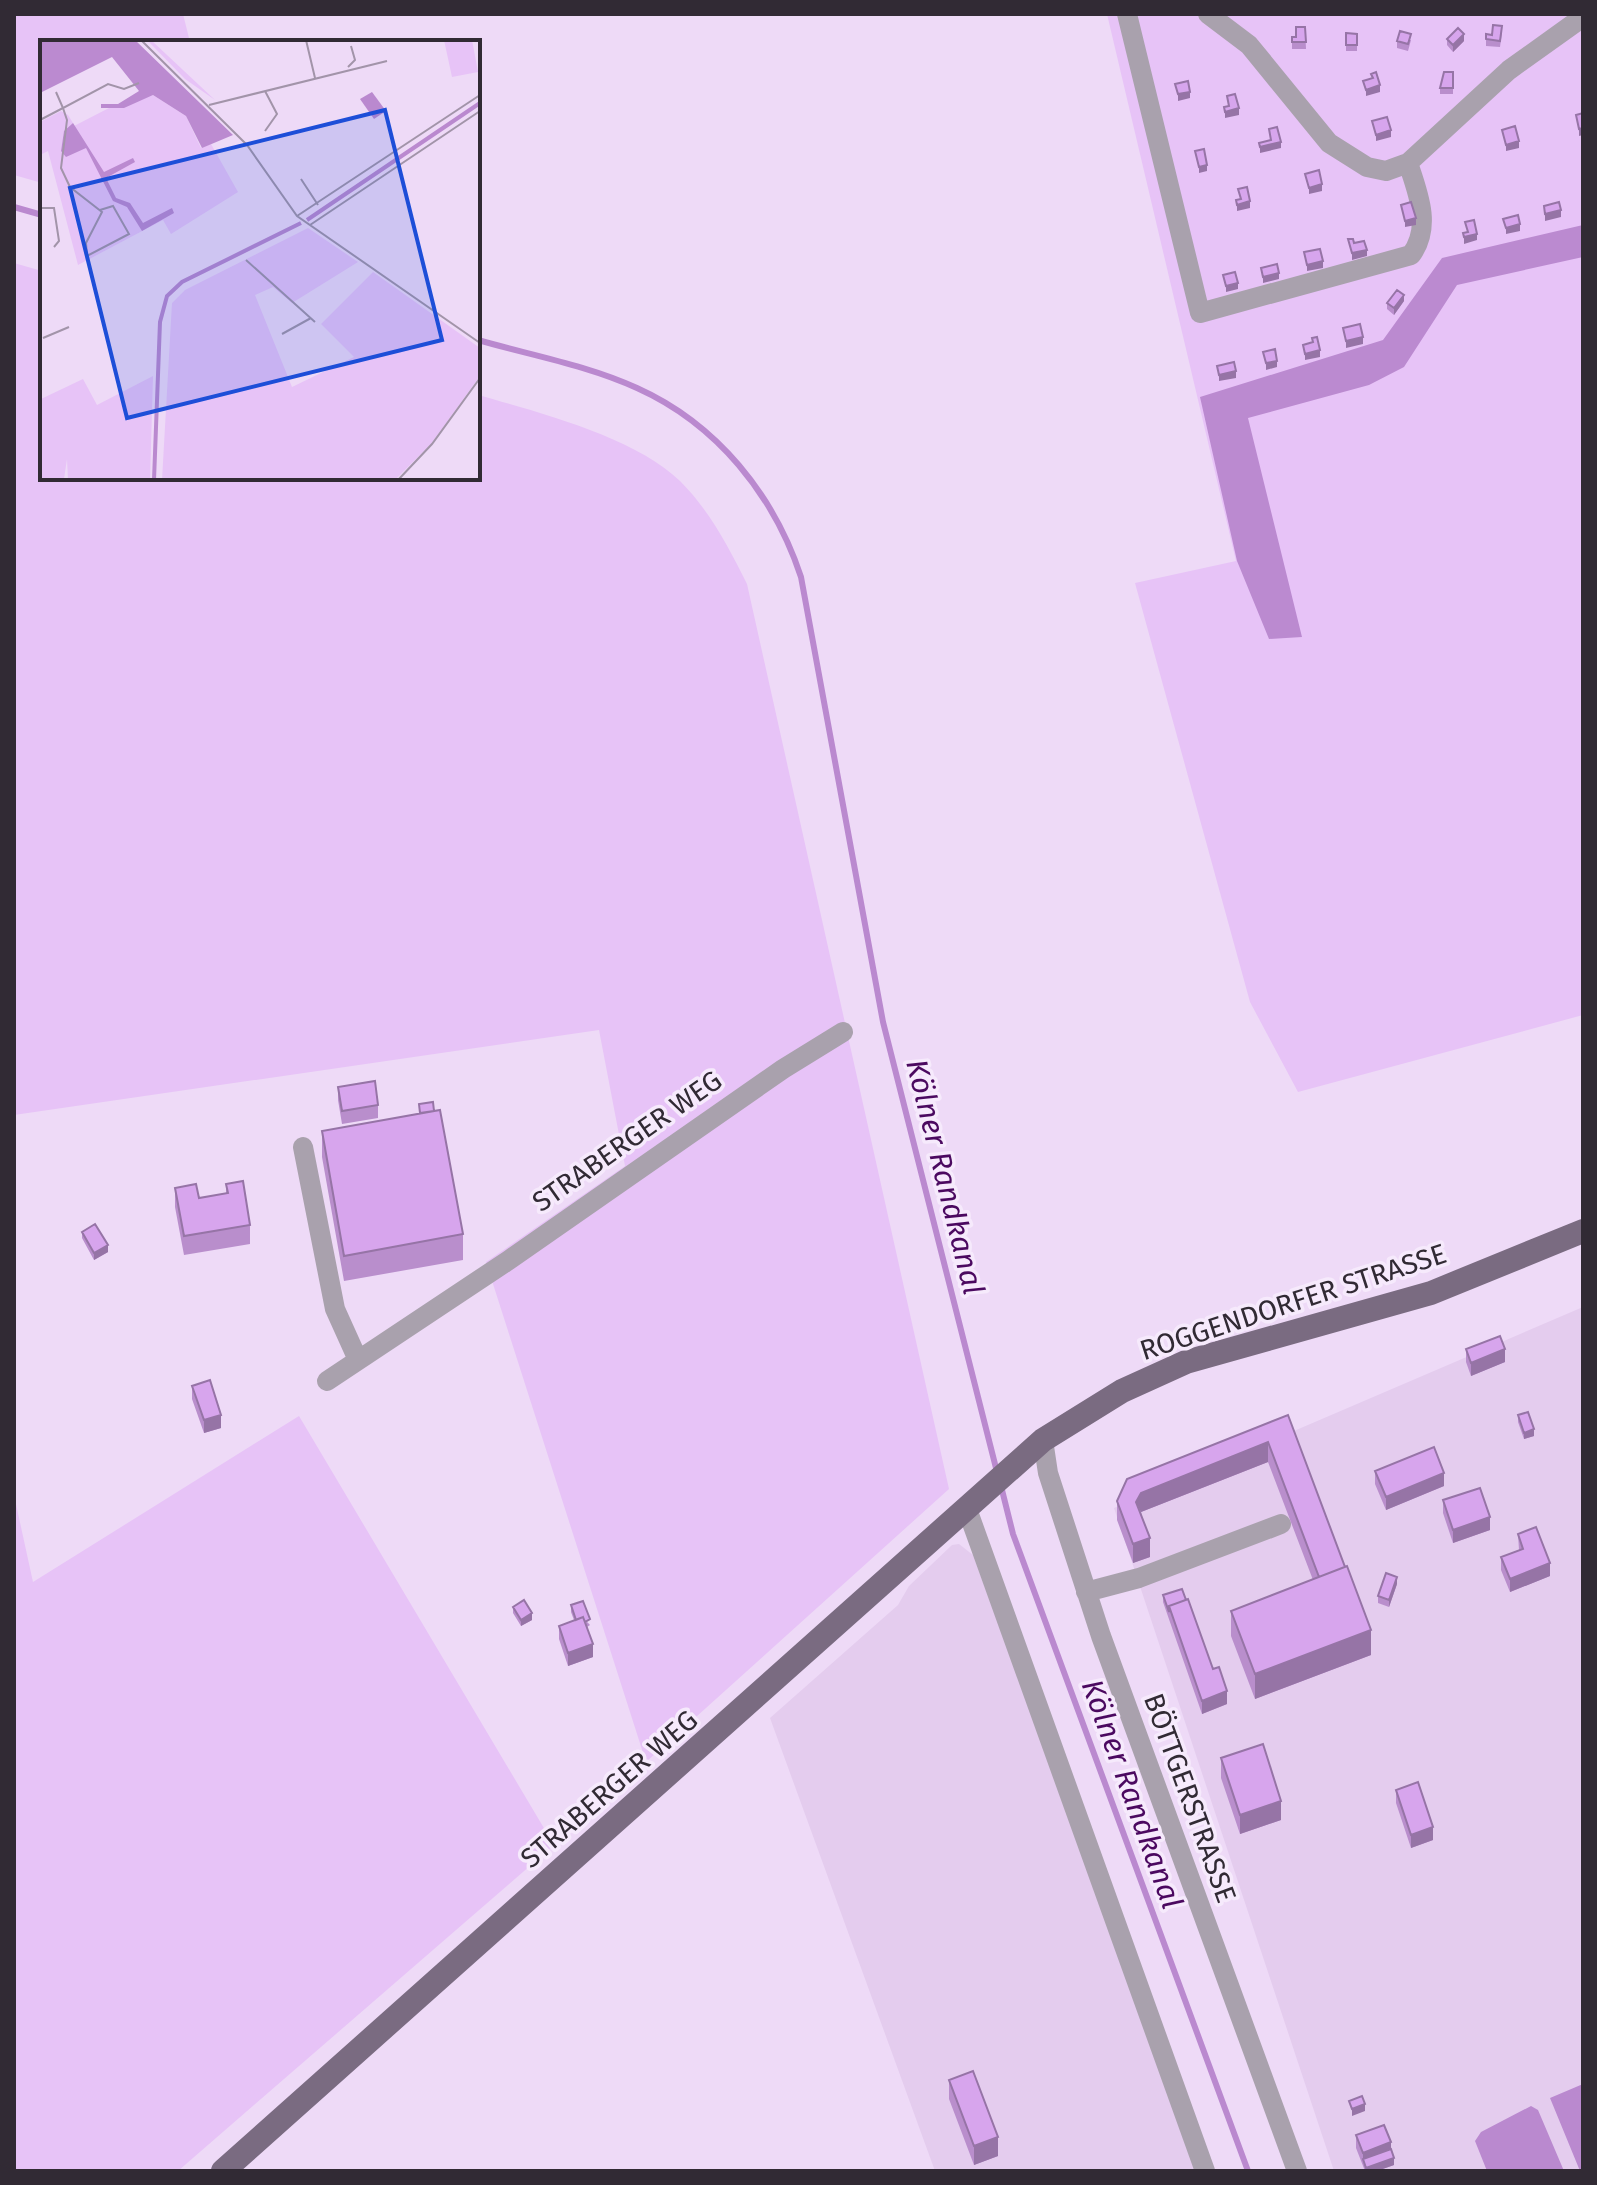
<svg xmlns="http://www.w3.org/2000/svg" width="1597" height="2185" viewBox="0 0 1597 2185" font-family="'Fira Sans',sans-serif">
<rect width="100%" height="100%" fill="#eedaf7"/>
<path fill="#e4ccee" d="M 1583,1307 L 1583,2171 L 1334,2171 L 1114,1508 Z
M 959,1544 L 973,1555 L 1199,2171 L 935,2171 L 770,1718 L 898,1605 L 909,1586 L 952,1545 Z"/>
<path fill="#e7c3f7" d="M 14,14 L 183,14 L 190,42 L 42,42 L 42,183 L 14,175 Z
M 1107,14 L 1583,14 L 1583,1015 L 1298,1092 L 1250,1002 L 1135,583 L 1236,561 Z
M 14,263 L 42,271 L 42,478 L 478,478 L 478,395 C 538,412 635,437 680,481 C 710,511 729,548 747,584 L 949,1489 L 646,1762 L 486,1262 L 625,1166 L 599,1030 L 14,1115 Z
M 299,1416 L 554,1845 L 178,2171 L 14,2171 L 14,1495 L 33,1582 Z"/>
<path fill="#bb8ad0" d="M 1583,225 L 1583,257 L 1457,285 L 1404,367 L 1369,385 L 1248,418 L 1302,637 L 1269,639 L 1237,561 L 1200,397 L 1383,340 L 1442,258 Z"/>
<path fill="#ba89cf" d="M 1583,2084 L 1583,2171 L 1580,2171 L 1550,2098 Z
M 1531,2106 L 1538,2110 L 1564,2171 L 1487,2171 L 1475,2141 L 1481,2132 Z"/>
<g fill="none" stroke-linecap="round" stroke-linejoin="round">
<path stroke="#ba89cf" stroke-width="6" d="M 14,207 L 42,215
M 478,340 C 530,355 587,365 637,388 C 717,424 774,495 801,577 L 883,1022 L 997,1472
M 1001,1486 L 1013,1534 L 1248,2171"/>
<path stroke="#a9a1ad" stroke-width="20" d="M 1127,14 L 1200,313 L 1411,255 C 1432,227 1418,193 1408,163
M 1208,14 L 1249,45 L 1329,143 L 1367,167 L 1386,171 L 1408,163 L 1509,70 L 1583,17
M 303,1147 L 335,1309 L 358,1360
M 327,1381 L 509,1260 L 783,1069 L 843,1032
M 1043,1440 L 1048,1473 L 1101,1636 L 1297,2171
M 967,1509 L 1205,2171
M 1086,1592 L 1139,1578 L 1281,1524"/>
<path stroke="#7a6b81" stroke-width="24" d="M 223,2171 L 1043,1440 L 1122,1391 L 1186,1362 L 1431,1293 L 1583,1231"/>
</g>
<path fill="#b98ecc" d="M 1305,27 L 1306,49 L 1292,49 L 1292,37 L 1296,37 Z
M 1502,32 L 1500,47 L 1486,46 L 1486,34 L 1492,35 Z
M 1346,33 L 1357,34 L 1357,51 L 1346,51 Z
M 1447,39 L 1464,41 L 1453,52 L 1447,45 Z
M 1411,40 L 1408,51 L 1397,48 L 1397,41 Z
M 1453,72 L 1453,94 L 1440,94 L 1440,88 Z
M 1404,301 L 1394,315 L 1387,309 L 1387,303 Z
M 338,1087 L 378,1105 L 378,1118 L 342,1124 L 338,1100 Z
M 419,1104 L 463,1234 L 463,1260 L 344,1281 L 322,1157 L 322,1131 L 419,1114 Z
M 226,1184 L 250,1225 L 250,1244 L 184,1255 L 175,1207 L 175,1188 L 199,1198 L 226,1194 Z
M 82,1232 L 108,1252 L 94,1260 L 82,1238 Z
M 1466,1349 L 1505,1362 L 1471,1376 L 1466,1362 Z
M 192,1386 L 221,1428 L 204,1433 L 192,1399 Z
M 1288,1415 L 1371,1655 L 1255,1699 L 1231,1636 L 1231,1611 L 1313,1580 L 1268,1462 L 1141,1512 L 1150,1557 L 1133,1563 L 1117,1520 L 1117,1501 Z
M 1518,1415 L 1534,1436 L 1524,1439 L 1518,1422 Z
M 1375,1471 L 1444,1486 L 1386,1510 L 1375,1484 Z
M 1443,1500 L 1490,1530 L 1453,1543 L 1443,1513 Z
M 1518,1534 L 1550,1576 L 1510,1592 L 1501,1570 L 1501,1557 L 1519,1550 Z
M 1397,1584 L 1389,1607 L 1378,1603 L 1378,1596 Z
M 1163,1595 L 1213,1669 L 1227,1704 L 1202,1714 L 1163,1602 Z
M 571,1605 L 590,1625 L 587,1627 L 593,1657 L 568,1666 L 559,1639 L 559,1626 L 574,1620 L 571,1612 Z
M 513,1607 L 532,1620 L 521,1626 L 513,1613 Z
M 1221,1758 L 1281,1820 L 1240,1834 L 1221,1778 Z
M 1396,1790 L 1433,1840 L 1411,1848 L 1396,1803 Z
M 949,2080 L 998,2156 L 974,2165 L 949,2099 Z
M 1356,2135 L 1394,2165 L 1377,2171 L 1365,2171 L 1356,2148 Z"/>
<path fill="#9674a6" d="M 1464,34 L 1464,41 L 1453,52 L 1453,45 Z
M 1380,85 L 1380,92 L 1366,96 L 1366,90 Z
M 1190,92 L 1190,98 L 1178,101 L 1178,94 Z
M 1239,108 L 1239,115 L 1225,118 L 1225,112 Z
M 1583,128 L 1583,135 L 1579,136 L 1579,129 Z
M 1391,130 L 1391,137 L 1376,141 L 1376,135 Z
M 1519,141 L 1519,148 L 1506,151 L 1506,145 Z
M 1281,142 L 1281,148 L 1260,153 L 1260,147 Z
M 1207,165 L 1207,171 L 1199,173 L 1199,167 Z
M 1322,184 L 1322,191 L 1309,194 L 1309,188 Z
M 1250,201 L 1250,208 L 1237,211 L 1237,205 Z
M 1561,210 L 1561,217 L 1545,221 L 1545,214 Z
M 1416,218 L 1416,225 L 1405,227 L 1405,221 Z
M 1520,224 L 1520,231 L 1506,234 L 1506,228 Z
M 1477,234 L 1477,240 L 1464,244 L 1464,237 Z
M 1367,250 L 1367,256 L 1352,260 L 1352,253 Z
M 1323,261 L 1323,268 L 1307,271 L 1307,265 Z
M 1279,273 L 1279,279 L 1263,283 L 1263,277 Z
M 1238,283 L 1238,289 L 1226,292 L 1226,286 Z
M 1404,295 L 1404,301 L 1394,315 L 1394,308 Z
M 1363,337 L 1363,344 L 1346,348 L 1346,341 Z
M 1320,350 L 1320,357 L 1305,360 L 1305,354 Z
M 1277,361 L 1277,367 L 1266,370 L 1266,363 Z
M 1236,371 L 1236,378 L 1219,381 L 1219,375 Z
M 108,1245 L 108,1252 L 94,1260 L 94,1253 Z
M 1505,1349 L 1505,1362 L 1471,1376 L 1471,1363 Z
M 221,1415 L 221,1428 L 204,1433 L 204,1420 Z
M 1534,1429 L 1534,1436 L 1524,1439 L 1524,1433 Z
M 1268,1442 L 1268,1462 L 1141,1512 L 1136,1502 L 1141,1493 Z
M 1444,1473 L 1444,1486 L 1386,1510 L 1386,1497 Z
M 1490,1517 L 1490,1530 L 1453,1543 L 1453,1530 Z
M 1150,1538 L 1150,1557 L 1133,1563 L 1133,1544 Z
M 1550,1563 L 1550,1576 L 1510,1592 L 1510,1579 Z
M 1397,1577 L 1397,1584 L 1389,1607 L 1389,1600 Z
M 532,1613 L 532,1620 L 521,1626 L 521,1620 Z
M 1371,1630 L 1371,1655 L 1255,1699 L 1255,1674 Z
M 593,1644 L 593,1657 L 568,1666 L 568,1653 Z
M 1227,1691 L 1227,1704 L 1202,1714 L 1202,1701 Z
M 1281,1801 L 1281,1820 L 1240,1834 L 1240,1815 Z
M 1433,1827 L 1433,1840 L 1411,1848 L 1411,1835 Z
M 1365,2104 L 1365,2111 L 1352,2116 L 1352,2109 Z
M 998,2137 L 998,2156 L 974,2165 L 974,2146 Z
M 1391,2142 L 1391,2155 L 1363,2159 L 1363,2153 Z
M 1394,2158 L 1394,2165 L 1377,2171 L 1366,2171 L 1366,2168 Z"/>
<path fill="#d7a5ed" stroke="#9674a6" stroke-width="2" d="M 1493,25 L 1502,26 L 1500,41 L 1486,39 L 1486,34 L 1492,35 Z
M 1296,27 L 1305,27 L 1306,42 L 1292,42 L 1292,37 L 1296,37 Z
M 1458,28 L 1464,34 L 1453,45 L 1447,39 Z
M 1400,31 L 1411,34 L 1408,44 L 1397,41 Z
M 1346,33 L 1357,34 L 1357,45 L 1346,45 Z
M 1376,72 L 1380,85 L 1366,90 L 1363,81 L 1373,78 L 1371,74 Z
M 1444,72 L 1453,72 L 1453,88 L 1440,88 Z
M 1188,81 L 1190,92 L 1178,94 L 1175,84 Z
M 1235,94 L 1239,108 L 1225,112 L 1224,107 L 1229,106 L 1227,96 Z
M 1583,113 L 1583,128 L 1579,129 L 1576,115 Z
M 1387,117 L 1391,130 L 1376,135 L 1372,121 Z
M 1515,126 L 1519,141 L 1506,145 L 1502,130 Z
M 1277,127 L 1281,142 L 1260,147 L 1259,143 L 1271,140 L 1269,129 Z
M 1204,149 L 1207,165 L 1199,167 L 1195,151 Z
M 1319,170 L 1322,184 L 1309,188 L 1305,174 Z
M 1247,187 L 1250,201 L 1237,205 L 1236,200 L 1241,199 L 1238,189 Z
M 1411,202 L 1416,218 L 1405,221 L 1401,205 Z
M 1559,202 L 1561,210 L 1545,214 L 1544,206 Z
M 1518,215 L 1520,224 L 1506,228 L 1503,219 Z
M 1474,220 L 1477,234 L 1464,237 L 1463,233 L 1468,232 L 1465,222 Z
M 1348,239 L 1353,239 L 1354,243 L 1364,241 L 1367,250 L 1352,253 Z
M 1320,249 L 1323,261 L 1307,265 L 1304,252 Z
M 1277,264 L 1279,273 L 1263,277 L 1261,268 Z
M 1235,272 L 1238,283 L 1226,286 L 1223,275 Z
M 1397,290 L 1404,295 L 1394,308 L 1387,303 Z
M 1360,324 L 1363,337 L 1346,341 L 1343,328 Z
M 1317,337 L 1320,350 L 1305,354 L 1303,345 L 1313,342 L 1312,338 Z
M 1275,349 L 1277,361 L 1266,363 L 1263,352 Z
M 1234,362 L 1236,371 L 1219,375 L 1217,366 Z
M 375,1081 L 378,1105 L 342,1111 L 338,1087 Z
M 433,1102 L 434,1111 L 420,1113 L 419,1104 Z
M 440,1110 L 463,1234 L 344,1256 L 322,1131 Z
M 243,1181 L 250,1225 L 184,1236 L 175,1188 L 196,1184 L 199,1198 L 228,1193 L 226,1184 Z
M 95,1224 L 108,1245 L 94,1253 L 82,1232 Z
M 1500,1336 L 1505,1349 L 1471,1363 L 1466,1349 Z
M 210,1380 L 221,1415 L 204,1420 L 192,1386 Z
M 1528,1412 L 1534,1429 L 1524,1433 L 1518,1415 Z
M 1288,1415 L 1345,1567 L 1319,1577 L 1268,1442 L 1141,1493 L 1136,1502 L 1150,1538 L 1133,1544 L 1117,1501 L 1127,1479 Z
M 1434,1447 L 1444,1473 L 1386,1497 L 1375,1471 Z
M 1480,1488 L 1490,1517 L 1453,1530 L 1443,1500 Z
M 1536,1527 L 1550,1563 L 1510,1579 L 1501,1557 L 1523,1549 L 1518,1534 Z
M 1347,1566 L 1371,1630 L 1255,1674 L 1231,1611 Z
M 1386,1573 L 1397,1577 L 1389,1600 L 1378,1596 Z
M 1182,1589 L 1186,1600 L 1169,1606 L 1169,1612 L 1163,1595 Z
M 1188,1599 L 1213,1669 L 1219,1667 L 1227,1691 L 1202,1701 L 1169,1606 Z
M 524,1600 L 532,1613 L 521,1620 L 513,1607 Z
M 583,1601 L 590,1619 L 585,1622 L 583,1617 L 576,1620 L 571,1605 Z
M 583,1617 L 593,1644 L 568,1653 L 559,1626 Z
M 1263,1744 L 1281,1801 L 1240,1815 L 1221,1758 Z
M 1418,1782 L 1433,1827 L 1411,1835 L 1396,1790 Z
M 973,2071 L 998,2137 L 974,2146 L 949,2080 Z
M 1362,2096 L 1365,2104 L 1352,2109 L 1349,2101 Z
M 1384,2125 L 1391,2142 L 1363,2153 L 1356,2135 Z
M 1391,2149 L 1394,2158 L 1366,2168 L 1363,2159 Z"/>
<g text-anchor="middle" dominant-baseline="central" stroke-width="7" stroke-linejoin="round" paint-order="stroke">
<g font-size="28" fill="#312a34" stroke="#f6eafc">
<text transform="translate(627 1141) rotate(-35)">STRABERGER WEG</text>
<text transform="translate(1293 1302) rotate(-18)">ROGGENDORFER STRASSE</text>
<text transform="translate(609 1789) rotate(-41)">STRABERGER WEG</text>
<text transform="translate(1190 1798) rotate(70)">BÖTTGERSTRASSE</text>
</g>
<g font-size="30" font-style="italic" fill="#4b0960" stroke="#f6eafc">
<text transform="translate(945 1177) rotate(76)">Kölner Randkanal</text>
<text transform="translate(1132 1794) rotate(70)">Kölner Randkanal</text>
</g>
</g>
<g transform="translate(40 40)">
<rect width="440" height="440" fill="#eedaf7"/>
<path d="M 107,0 L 111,0 L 175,60 L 145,39 ZM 404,0 L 432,0 L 438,32 L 412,37 ZM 113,55 L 146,76 L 161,108 L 171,104 L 198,152 L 131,194 L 123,180 L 38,225 L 8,111 L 0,115 L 0,82 L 21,71 L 28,75 L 33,83 L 24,91 L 21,111 L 34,86 L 69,68 ZM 268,188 L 318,222 L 252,263 L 233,247 L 215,255 L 252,347 L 314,317 L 281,284 L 333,232 L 440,308 L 440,336 L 391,404 L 355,440 L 122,440 L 132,263 L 145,250 ZM 113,336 L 110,440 L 28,440 L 27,419 L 24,439 L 1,440 L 1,359 L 43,339 L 57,365 Z" fill="#e7c3f7"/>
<path d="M 0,0 L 95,0 L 193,95 L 162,108 L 146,76 L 113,55 L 84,68 L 61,68 L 61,64 L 78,64 L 99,51 L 72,17 L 0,53 ZM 33,83 L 64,132 L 93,118 L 95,122 L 66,138 L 76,158 L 90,163 L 103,183 L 132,168 L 134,173 L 102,191 L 87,167 L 73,161 L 46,108 L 26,117 L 21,111 L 24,91 Z" fill="#bb8ad0"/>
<path d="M 332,52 L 346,71 L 334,79 L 320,59 Z" fill="#ba89cf"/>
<path fill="none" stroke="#ba89cf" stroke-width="4" d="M 267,180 L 440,63M 114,440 L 120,282 L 127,256 L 142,242 L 261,183"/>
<path fill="none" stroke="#a294a9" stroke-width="2" d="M 101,0 L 207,105 L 257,176 L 440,303M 156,0 L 193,0M 266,0 L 275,38M 308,27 L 315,20 L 311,6M 169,65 L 347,21M 0,80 L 23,68 L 16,52M 225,91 L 237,74 L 225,51M 261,139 L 278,165M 0,168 L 14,168 L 19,201 L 14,207M 60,170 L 73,166 L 89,194 L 47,216 L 46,203 L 62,172 L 30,147 L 21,128 L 27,80 L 23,68 L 68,44 L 84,49 L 99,43M 257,176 L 440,55M 270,185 L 440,71M 206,220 L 275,282M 0,279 L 0,385M 242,294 L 271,278M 3,298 L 29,287M 358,440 L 392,404 L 440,338"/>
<path fill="#1d4ed8" fill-opacity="0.15" stroke="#1d4ed8" stroke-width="4" d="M 345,70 L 402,300 L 87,378 L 30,148 Z"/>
<rect width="440" height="440" fill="none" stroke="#312a34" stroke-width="4"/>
</g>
<rect width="1597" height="2185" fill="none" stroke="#312a34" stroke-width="32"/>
</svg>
